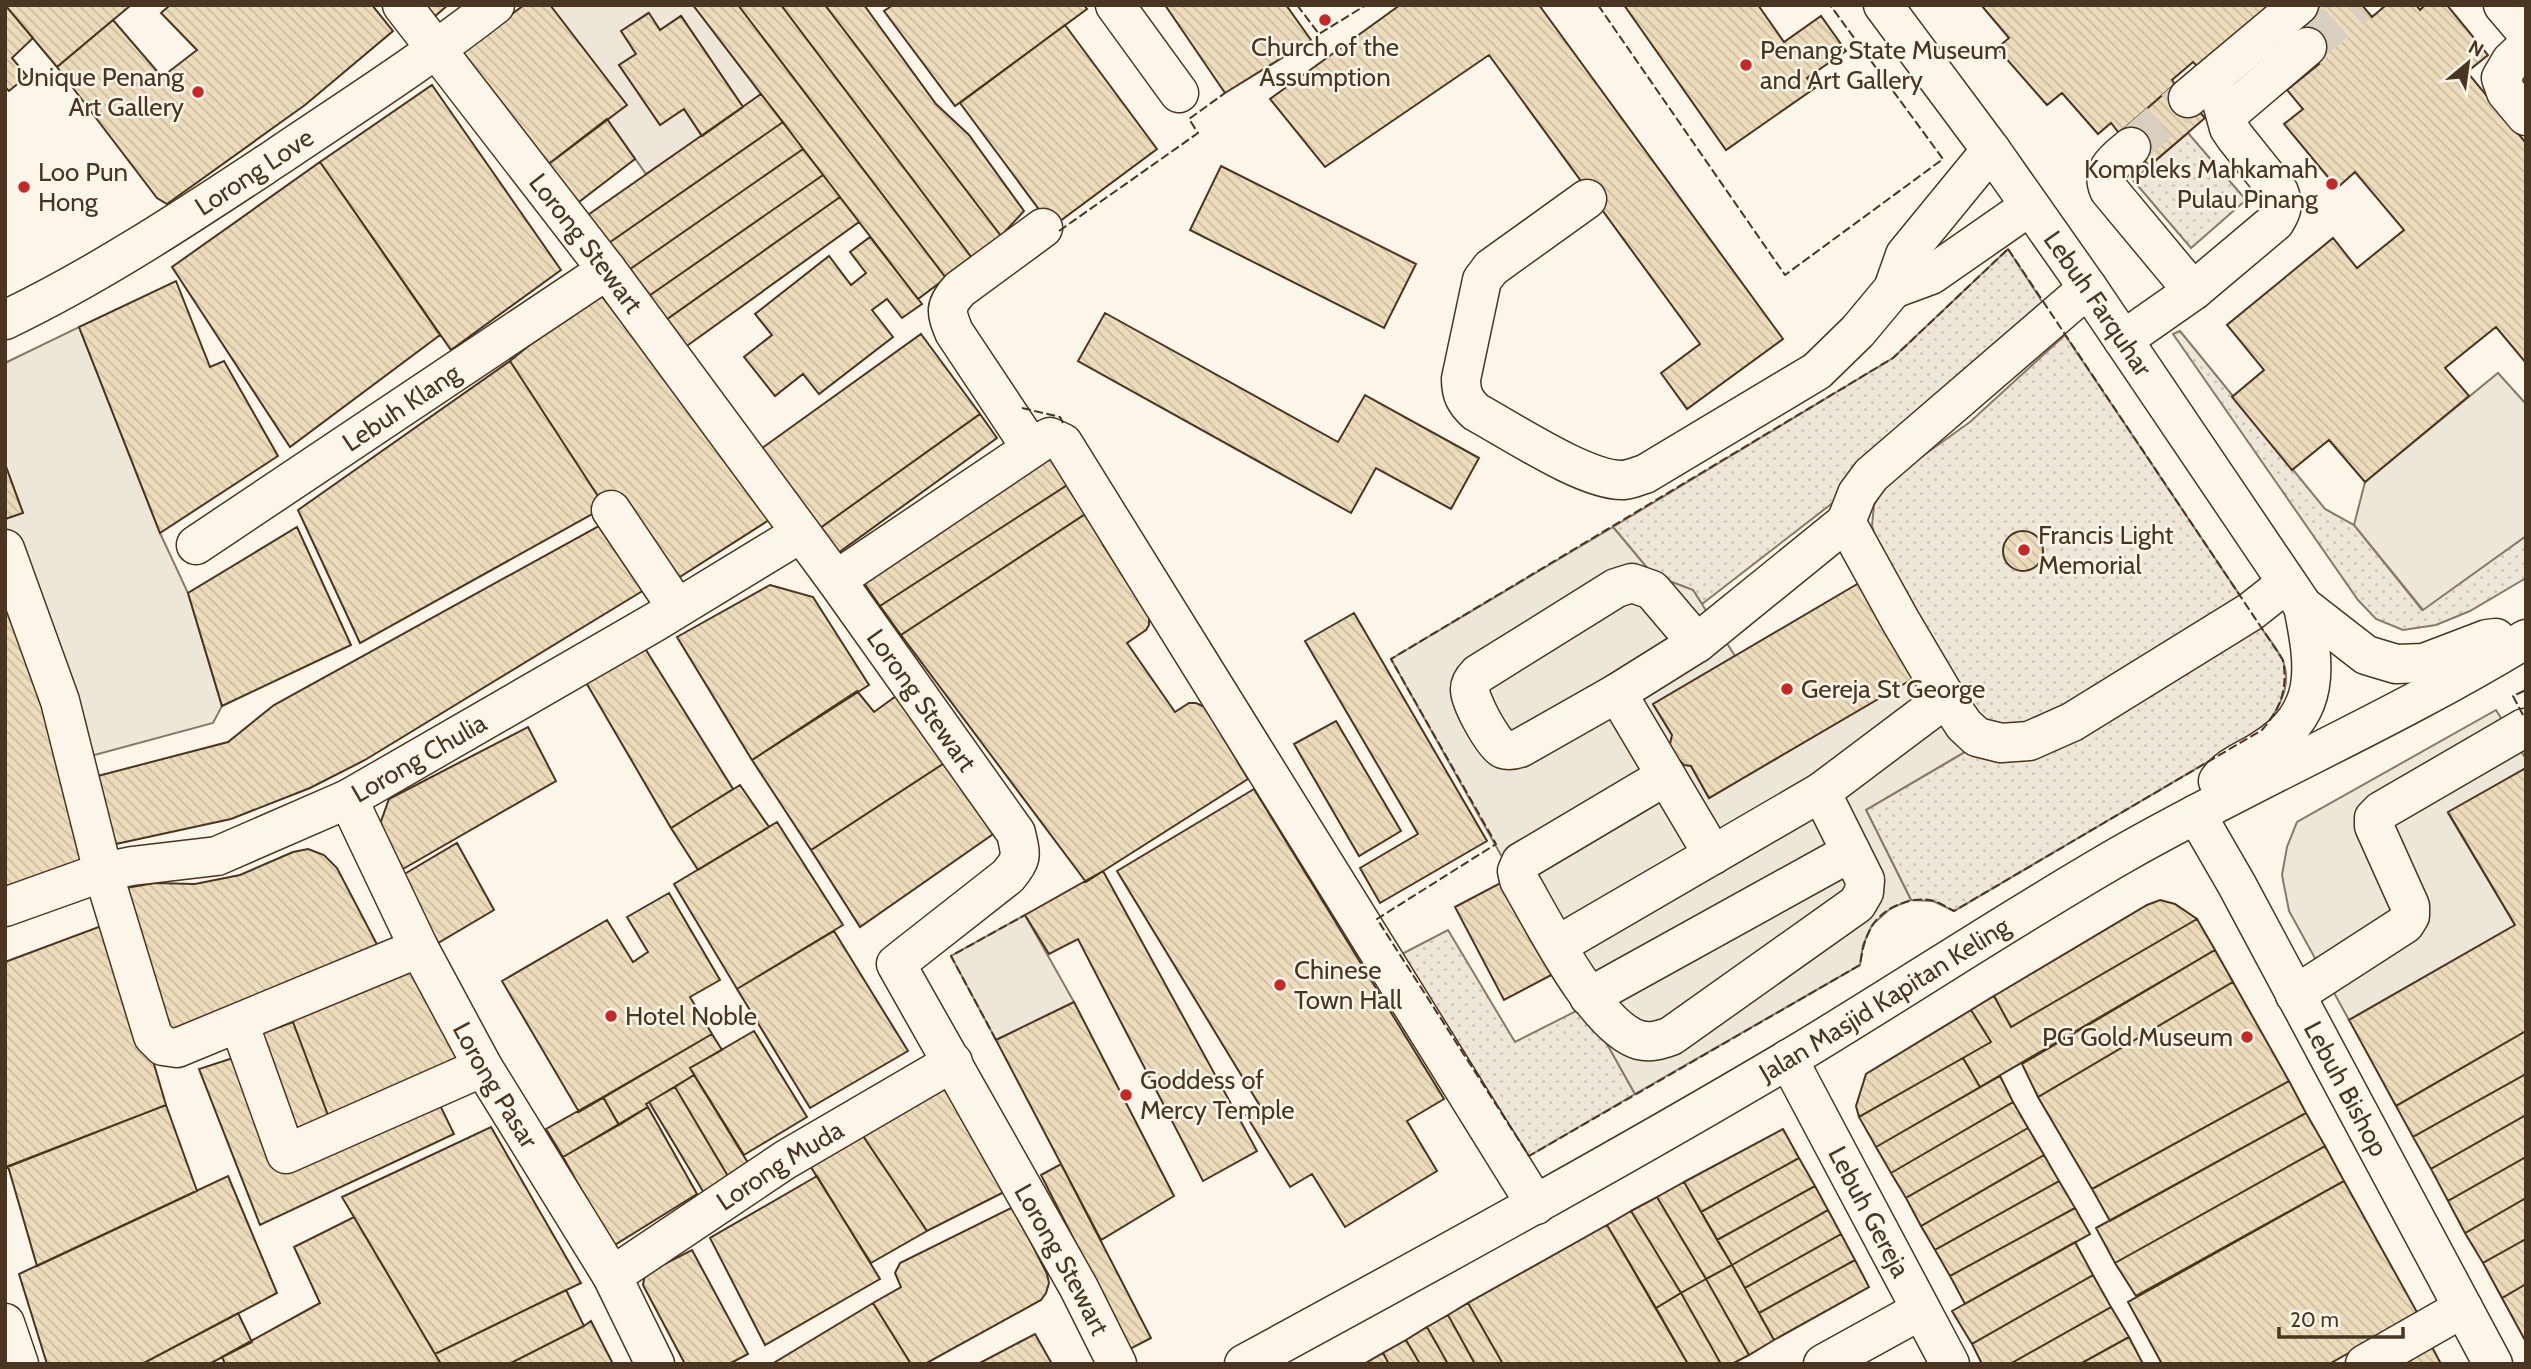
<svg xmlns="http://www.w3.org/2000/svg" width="2531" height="1369" viewBox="0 0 2531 1369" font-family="Cabin,sans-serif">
<defs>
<pattern id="grass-dots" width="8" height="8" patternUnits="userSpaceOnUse" patternTransform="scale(1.75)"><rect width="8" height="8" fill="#ede6d9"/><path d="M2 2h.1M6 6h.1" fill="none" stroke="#cdc6ba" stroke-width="1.8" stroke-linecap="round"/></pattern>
<pattern id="building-back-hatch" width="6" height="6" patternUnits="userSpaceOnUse" patternTransform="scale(1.75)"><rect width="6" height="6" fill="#ecdcbc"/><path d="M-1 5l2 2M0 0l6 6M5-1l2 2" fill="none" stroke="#ccbda1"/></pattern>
</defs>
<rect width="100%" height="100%" fill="#fbf6e9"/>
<path fill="url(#grass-dots)" stroke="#887966" stroke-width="2" d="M 2188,133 L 2246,200 L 2191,248 L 2133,180 Z
M 2008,249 L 2043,303 L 1839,498 L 1702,604 L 1693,590 L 1653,575 L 1613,527 L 1893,358 Z
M 2180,331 L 2325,509 L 2354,525 L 2422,610 L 2526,536 L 2526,578 L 2470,611 L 2436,625 L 2403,630 L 2376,619 L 2358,600 L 2173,334 Z
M 2065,335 L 2241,597 L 2037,724 L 1976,724 L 1884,564 L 1872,526 L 1874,505 L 1889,480 L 1970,422 Z
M 2257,622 C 2265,634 2276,646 2282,659 C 2294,685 2278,711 2262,730 L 1954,911 L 1933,901 L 1911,900 L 1866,810 L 1972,748 Z
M 1448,930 L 1515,1042 L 1586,1006 L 1635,1094 L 1529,1156 L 1400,955 Z"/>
<path fill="#ede6d9" stroke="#887966" stroke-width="2" d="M 550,5 L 693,5 L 761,94 L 743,107 L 681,16 L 660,30 L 648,13 L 622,31 L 636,54 L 619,65 L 660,124 L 684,109 L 702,136 L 646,174 L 607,119 Z
M 1025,915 L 1074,1002 L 996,1040 L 951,956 Z"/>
<path fill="#ede7d9" stroke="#887966" stroke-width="2" d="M 79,327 L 160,533 L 188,593 L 222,706 L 213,723 L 87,757 L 70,697 L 5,529 L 5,519 L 23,513 L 5,464 L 5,363 Z
M 2498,373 L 2526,404 L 2526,536 L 2423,610 L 2354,525 L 2365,482 Z
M 1613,527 L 1653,575 L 1693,590 L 1735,656 L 1653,704 L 1672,735 L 1677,760 L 1691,766 L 1709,798 L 1940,662 L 1985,740 L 1866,810 L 1911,900 L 1891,908 L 1872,925 L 1863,945 L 1860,965 L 1635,1094 L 1391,659 Z
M 2496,710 L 2526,759 L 2526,768 L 2448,813 L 2515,925 L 2349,1020 L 2289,911 L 2282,875 L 2287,847 L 2297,822 Z"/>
<path fill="url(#building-back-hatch)" stroke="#4a3520" stroke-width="2" d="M 5,5 L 33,38 L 12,58 L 27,76 L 9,91 L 5,87 Z
M 5,5 L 131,5 L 57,67 Z
M 170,5 L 372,5 L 393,31 L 305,105 L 167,204 L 157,198 L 57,67 L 113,20 L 162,77 L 197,50 L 161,13 Z
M 412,5 L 448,5 L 427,23 Z
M 524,5 L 550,5 L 627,105 L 546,166 L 459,54 Z
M 693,5 L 738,5 L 946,278 L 918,299 Z
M 738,5 L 781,5 L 972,258 L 946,278 Z
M 781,5 L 825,5 L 1001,236 L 972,258 Z
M 825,5 L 864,5 L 936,104 L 969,135 L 1024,211 L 1001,236 Z
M 893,5 L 1084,5 L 1087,9 L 955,106 L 884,11 Z
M 1165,5 L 1286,5 L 1311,40 L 1225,93 Z
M 1400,5 L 1539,5 L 1783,339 L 1687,409 L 1661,373 L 1700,344 L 1489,55 L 1325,167 L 1270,99 Z
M 1624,5 L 1758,5 L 1784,42 L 1821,16 L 1846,51 L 1807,78 L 1815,88 L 1726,150 Z
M 1981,5 L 2271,5 L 2199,68 L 2193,62 L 2172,80 L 2175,84 L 2119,133 L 2111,123 L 2098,134 L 2062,93 L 2047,105 L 1997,48 L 2009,38 Z
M 2321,5 L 2362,5 L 2372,17 L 2386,5 L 2416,5 L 2420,10 L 2425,5 L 2447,5 L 2488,55 L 2467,72 L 2526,143 L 2526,363 L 2496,327 L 2445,368 L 2469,396 L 2365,482 L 2329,440 L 2292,470 L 2232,397 L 2264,370 L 2227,325 L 2333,238 L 2357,268 L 2404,230 L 2355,172 L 2337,188 L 2284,124 L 2303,109 L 2287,90 L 2319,64 L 2291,30 Z
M 649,13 L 660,30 L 681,16 L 743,107 L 702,136 L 684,109 L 660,125 L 619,65 L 636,54 L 621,31 Z
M 1065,25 L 1157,149 L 1052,227 L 960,103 Z
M 2175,84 L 2205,118 L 2149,166 L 2119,133 Z
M 432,85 L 561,270 L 451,350 L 320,162 Z
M 761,94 L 783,122 L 606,245 L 585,217 Z
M 607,119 L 635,159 L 575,205 L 546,166 Z
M 783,122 L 803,149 L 626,272 L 606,245 Z
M 803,149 L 823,175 L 646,298 L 626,272 Z
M 320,162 L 440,335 L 290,447 L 172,267 Z
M 1221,166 L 1416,264 L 1384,328 L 1190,230 Z
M 823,175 L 840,197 L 663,322 L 646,298 Z
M 840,197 L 859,222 L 684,348 L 663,322 Z
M 870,237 L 922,304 L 902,318 L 887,299 L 872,310 L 893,337 L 819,394 L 803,374 L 775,396 L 744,357 L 772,335 L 755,314 L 829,256 L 851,285 L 866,273 L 850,252 Z
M 176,281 L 210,367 L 224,361 L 278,456 L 160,533 L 79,327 Z
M 597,290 L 689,408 L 769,520 L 672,582 L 605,507 L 510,361 Z
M 1105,313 L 1338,442 L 1365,395 L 1479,458 L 1451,509 L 1376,468 L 1351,513 L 1078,361 Z
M 921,334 L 980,414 L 809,536 L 751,456 Z
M 510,361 L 605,507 L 360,643 L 298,510 Z
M 980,414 L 997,438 L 827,561 L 809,536 Z
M 1053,453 L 1072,482 L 880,606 L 860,577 Z
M 5,464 L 23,513 L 5,519 Z
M 1072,482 L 1090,511 L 901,635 L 880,606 Z
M 1090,511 L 1109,540 L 1103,545 L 1149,616 L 1149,625 L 1146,630 L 1127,643 L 1175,712 L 1189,703 L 1196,703 L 1205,707 L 1248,779 L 1086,882 L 901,635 Z
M 606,522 L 649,587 L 365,760 L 310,788 L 231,819 L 102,847 L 90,778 L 228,742 L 274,705 Z
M 297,527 L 351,645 L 222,706 L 188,593 Z
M2003 551a20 20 0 1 1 40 0a20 20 0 1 1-40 0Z
M 5,569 L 91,857 L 5,887 Z
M 1864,580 L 1921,674 L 1709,798 L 1691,766 L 1684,765 L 1672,752 L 1670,744 L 1672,735 L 1653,704 Z
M 770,585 L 813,597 L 869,685 L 752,760 L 677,637 Z
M 1354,613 L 1487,841 L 1380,903 L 1360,868 L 1418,834 L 1305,641 Z
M 641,642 L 733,789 L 671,828 L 584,679 Z
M 857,691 L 874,712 L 899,694 L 949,760 L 811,850 L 752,760 Z
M 1336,721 L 1401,831 L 1359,856 L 1294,744 Z
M 528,727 L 556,781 L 403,869 L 379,827 L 389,799 Z
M 949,760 L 999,830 L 860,927 L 811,850 Z
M 2526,768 L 2526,1031 L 2396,1106 L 2349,1020 L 2515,925 L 2448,812 Z
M 740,785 L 769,827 L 698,870 L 671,828 Z
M 1254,789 L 1444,1099 L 1407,1121 L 1437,1171 L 1345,1227 L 1312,1174 L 1290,1187 L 1246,1115 L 1260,1106 L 1117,871 Z
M 777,822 L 843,925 L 737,989 L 674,884 Z
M 457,843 L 494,910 L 433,946 L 396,879 Z
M 308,849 L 324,855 L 337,868 L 382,954 L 174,1032 L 158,1024 L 120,889 L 155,883 L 195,884 L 240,875 L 293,852 Z
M 1103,871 L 1257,1151 L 1203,1181 L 1078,939 L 1049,954 L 1025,915 Z
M 1508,879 L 1557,972 L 1504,1000 L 1455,907 Z
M 669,893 L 720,980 L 690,997 L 712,1034 L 579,1112 L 502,981 L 607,920 L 633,962 L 648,952 L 627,917 Z
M 2160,900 L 2175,904 L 2197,919 L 2011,1027 L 1994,996 L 2147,905 Z
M 2197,919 L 2215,950 L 1980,1087 L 1963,1058 L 1991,1042 L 1971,1010 L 1994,996 L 2011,1027 Z
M 112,922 L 166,1105 L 5,1168 L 5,962 Z
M 834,931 L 908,1051 L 810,1108 L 737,989 Z
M 2215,950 L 2233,982 L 2038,1097 L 2022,1064 Z
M 413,960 L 470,1065 L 332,1126 L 290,1014 Z
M 2233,982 L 2289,1081 L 2092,1189 L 2038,1097 Z
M 1074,1002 L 1174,1196 L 1101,1240 L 996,1040 Z
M 1971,1010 L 1991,1042 L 1859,1117 L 1856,1106 L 1866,1074 Z
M 293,1022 L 332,1126 L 296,1138 L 261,1034 Z
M 754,1031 L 807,1117 L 744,1155 L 690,1068 Z
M 2526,1031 L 2526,1074 L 2413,1137 L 2396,1106 Z
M 712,1034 L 722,1050 L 690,1068 L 694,1075 L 646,1104 L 648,1107 L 619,1125 L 603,1097 Z
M 236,1057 L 281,1172 L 438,1101 L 454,1134 L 260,1225 L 199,1069 Z
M 1963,1058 L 1980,1087 L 1876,1147 L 1859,1117 Z
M 2526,1074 L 2526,1115 L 2431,1169 L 2413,1137 Z
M 694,1075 L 753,1171 L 732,1183 L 675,1087 Z
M 2000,1076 L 2013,1102 L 1891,1173 L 1876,1147 Z
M 2289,1081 L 2306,1113 L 2110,1221 L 2092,1189 Z
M 941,1082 L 1006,1191 L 927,1231 L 859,1130 Z
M 675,1087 L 732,1183 L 707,1198 L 649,1102 Z
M 603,1097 L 619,1125 L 563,1157 L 546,1129 Z
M 2013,1102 L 2028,1128 L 1906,1198 L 1891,1173 Z
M 166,1105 L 197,1191 L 37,1266 L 8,1166 Z
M 648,1107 L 697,1194 L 613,1246 L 563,1157 Z
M 2306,1113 L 2325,1146 L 2115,1263 L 2096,1228 Z
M 2526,1115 L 2526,1157 L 2448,1201 L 2431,1169 Z
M 491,1127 L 581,1283 L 435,1354 L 342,1197 Z
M 2028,1128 L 2044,1155 L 1921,1226 L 1906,1198 Z
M 1783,1129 L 1799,1158 L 1701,1212 L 1684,1182 Z
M 859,1130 L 927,1231 L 871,1263 L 807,1161 Z
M 2325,1146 L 2344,1181 L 2136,1296 L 2115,1263 Z
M 2044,1155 L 2059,1181 L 1935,1250 L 1921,1226 Z
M 2526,1157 L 2526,1198 L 2465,1233 L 2448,1201 Z
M 1799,1158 L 1815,1186 L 1717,1240 L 1701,1212 Z
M 1061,1164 L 1151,1338 L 1130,1349 L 1041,1175 Z
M 228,1176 L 277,1293 L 142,1364 L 47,1364 L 19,1274 Z
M 817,1176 L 880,1279 L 765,1345 L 710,1238 Z
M 2059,1181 L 2075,1208 L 1950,1276 L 1935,1250 Z
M 2344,1181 L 2418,1314 L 2329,1364 L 2162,1364 L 2128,1302 Z
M 1684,1182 L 1732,1265 L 1706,1279 L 1657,1197 Z
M 1815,1186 L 1828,1210 L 1732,1265 L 1717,1240 Z
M 1657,1197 L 1706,1279 L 1681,1293 L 1631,1211 Z
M 2526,1198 L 2526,1239 L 2483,1263 L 2465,1233 Z
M 1013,1207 L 1047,1274 L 1049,1283 L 1046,1293 L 1041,1300 L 925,1364 L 911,1364 L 873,1303 L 901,1287 L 895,1273 L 900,1263 Z
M 2075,1208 L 2090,1234 L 1965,1304 L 1950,1276 Z
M 1828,1210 L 1841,1234 L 1745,1288 L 1732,1265 Z
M 1631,1211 L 1681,1293 L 1656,1308 L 1607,1225 Z
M 354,1217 L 441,1364 L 225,1364 L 222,1357 L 320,1303 L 294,1247 Z
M 1607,1225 L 1688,1364 L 1503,1364 L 1468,1303 Z
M 1841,1234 L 1855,1260 L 1759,1313 L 1745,1288 Z
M 2526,1239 L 2526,1284 L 2502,1298 L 2483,1263 Z
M 2075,1242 L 2093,1275 L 1972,1344 L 1952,1311 Z
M 692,1250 L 748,1354 L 729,1364 L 685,1364 L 643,1285 L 645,1274 Z
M 1855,1260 L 1869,1287 L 1774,1340 L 1759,1313 Z
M 1732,1265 L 1774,1340 L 1749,1355 L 1706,1279 Z
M 2093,1275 L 2111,1307 L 2010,1364 L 1982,1364 L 1972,1344 Z
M 1706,1279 L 1749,1355 L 1732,1364 L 1721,1364 L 1681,1293 Z
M 2526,1284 L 2526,1342 L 2502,1298 Z
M 566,1290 L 584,1326 L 509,1364 L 441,1364 L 435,1354 Z
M 1681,1293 L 1721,1364 L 1688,1364 L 1656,1308 Z
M 873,1303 L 911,1364 L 772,1364 Z
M 1468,1303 L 1503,1364 L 1475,1364 L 1448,1315 Z
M 2111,1307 L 2129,1337 L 2080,1364 L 2010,1364 Z
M 238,1313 L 252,1342 L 209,1364 L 142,1364 Z
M 1448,1315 L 1475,1364 L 1448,1364 L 1427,1327 Z
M 591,1321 L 613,1364 L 509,1364 L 584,1326 Z
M 1427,1327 L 1448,1364 L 1420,1364 L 1406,1340 Z
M 1035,1334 L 1052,1364 L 978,1364 Z
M 2129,1337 L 2143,1364 L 2080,1364 Z
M 1406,1340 L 1420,1364 L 1389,1364 L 1383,1353 Z
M 2431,1345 L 2441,1364 L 2395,1364 Z
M 1383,1353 L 1389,1364 L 1364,1364 Z"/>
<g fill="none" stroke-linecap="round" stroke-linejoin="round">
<path stroke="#d8cfc1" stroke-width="38" stroke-dasharray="38 19" stroke-linecap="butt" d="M 2307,47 L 2356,5
M 2131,147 L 2187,98"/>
<defs>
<g id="minor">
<path id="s1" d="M 402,5 L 607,270 L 836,580 L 1016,833 C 1021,856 1023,858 1008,876 L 896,964 L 1079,1288 L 1117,1364"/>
<path d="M 1115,5 L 1179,93"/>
<path d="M 2526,47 L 2511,61 L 2501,78 L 2506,92 L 2526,116"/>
<path d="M 2188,98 L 2299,5"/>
<path d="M 2227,115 L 2307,47"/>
<path d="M 2131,147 C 2117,159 2100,169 2109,190 L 2193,291"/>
<path d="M 1587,199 L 1491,268 L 1482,280 L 1461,379 C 1461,394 1465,402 1476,412 C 1511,431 1587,482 1624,480 C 1631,479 1638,476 1645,474 L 1817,371 L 1858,331 L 1893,289 L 1905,255 L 1991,150"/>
<path d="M 1893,289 L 1931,275 L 2030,206"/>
<path id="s2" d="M 5,320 C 101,274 189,215 277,157 C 351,107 425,60 495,5"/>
<path d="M 2123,340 L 2193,291 L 2275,222 C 2282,211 2284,205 2279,192 L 2235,137 L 2229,128 L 2221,99 L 2207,82"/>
<path d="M 1031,448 L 954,332 C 946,312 944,306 960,289 L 1043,228"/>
<path d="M 611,510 L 677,608"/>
<path id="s3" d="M 196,545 L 607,270"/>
<path d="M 5,549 L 60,701 L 103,872 L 153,1036 L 163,1046 L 177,1048 L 419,948"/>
<path d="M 836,580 L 1044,440 L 1050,437 L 1063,443 L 1536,1205"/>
<path d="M 1617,693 L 1520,748 C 1514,750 1509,751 1503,749 C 1493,744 1469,700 1470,689 C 1470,683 1474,678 1478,674 L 1616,588 L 1632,583 L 1652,590 L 1697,643"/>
<path d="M 1946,698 L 1964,725 L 1977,737 L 2001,743 L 2029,741 L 2072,722 L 2250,612 L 2287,583"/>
<path d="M 1666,776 L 1521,862 L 1517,871 L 1519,880 C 1542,919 1595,1027 1639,1040 C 1651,1043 1660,1040 1671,1036 L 1857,904 L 1864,892 L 1865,880 L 1821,792"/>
<path id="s4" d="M 348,799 L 419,948 L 483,1067 L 612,1276 L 655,1364"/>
<path id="s5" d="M 2196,814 L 2237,885 L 2493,1364"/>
<path d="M 1713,855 L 1617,693 L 1697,643 L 1846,522 L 1857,494 L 1871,475 L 2088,288"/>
<path id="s6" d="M 5,907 L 103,872 L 132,866 L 217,856 L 348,799 L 655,622 L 801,533"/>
<path d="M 1558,945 L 1821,792 L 1946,698 L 1900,620 L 1846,522"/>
<path d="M 2295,995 L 2405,924 L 2410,916 L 2410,906 L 2374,826 L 2374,818 L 2381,811 L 2524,728"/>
<path d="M 1589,997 L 1851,852"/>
<path d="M 239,1023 L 286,1154 L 483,1067"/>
<path id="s7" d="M 1788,1059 L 1950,1364"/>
<path id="s8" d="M 612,1276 L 785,1160 L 953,1062"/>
<path d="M 1823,1364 L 1921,1310"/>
<path d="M 2365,1364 L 2463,1308"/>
</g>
<g id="major">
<path id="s9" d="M 1883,5 L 1991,150 L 2088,288 L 2303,606 L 2366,655 L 2396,664 L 2424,663 L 2487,639 L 2496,638"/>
<path d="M 2503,5 L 2526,32"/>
<path d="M 2218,781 C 2228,766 2247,760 2262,750 C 2323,713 2315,666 2303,606"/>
<path d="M 5,1323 L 19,1364"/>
<path id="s10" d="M 1244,1364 C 1426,1265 1608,1166 1787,1060 C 1899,993 2008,920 2121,855 C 2254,779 2395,719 2526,639"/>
</g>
</defs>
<use href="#minor" stroke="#4a3520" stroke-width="41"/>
<use href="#major" stroke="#4a3520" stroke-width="41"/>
<use href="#minor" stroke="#fbf6e9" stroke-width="38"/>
<use href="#major" stroke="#fbf6e9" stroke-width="38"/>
<path stroke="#4a3520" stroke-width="2" stroke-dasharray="9 3.5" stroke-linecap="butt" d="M 1297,5 L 1319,34 L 1366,5
M 1598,5 L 1785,275 L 1943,159 L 1830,5
M 1059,231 L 1198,133 L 1189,119 L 1225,93
M 2008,249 L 2283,660 C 2288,688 2281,708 2262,730 L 1954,911 C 1948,908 1941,903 1934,901 C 1912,895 1881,908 1871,928 C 1864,940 1862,952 1860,965 L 1529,1156 L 1377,919 L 1496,844 L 1391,659 L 1893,358 Z
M 1022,408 L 1060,417 L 1063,423
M 2523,715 L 2513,696 L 2526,690
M 996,1040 L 951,956 L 1025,915"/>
</g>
<g fill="#c62828" stroke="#fbf6e9" stroke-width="2.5">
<circle cx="1325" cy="20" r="7"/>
<circle cx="1746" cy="65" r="7"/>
<circle cx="198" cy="92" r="7"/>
<circle cx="2332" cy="184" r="7"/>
<circle cx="24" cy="187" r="7"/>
<circle cx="2024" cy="550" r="7"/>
<circle cx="1787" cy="689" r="7"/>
<circle cx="1280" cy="985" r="7"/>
<circle cx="611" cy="1016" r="7"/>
<circle cx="2247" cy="1037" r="7"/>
<circle cx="1126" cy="1095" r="7"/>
</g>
<g text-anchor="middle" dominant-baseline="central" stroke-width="5" stroke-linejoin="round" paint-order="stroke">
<g font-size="26" fill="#4a3520" stroke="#fbf6e9" text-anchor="start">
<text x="1325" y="47" text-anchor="middle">Church of the<tspan x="1325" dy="30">Assumption</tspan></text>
<text x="1760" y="50">Penang State Museum<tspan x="1760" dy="30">and Art Gallery</tspan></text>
<text x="184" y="77" text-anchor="end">Unique Penang<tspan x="184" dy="30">Art Gallery</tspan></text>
<text x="2318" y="169" text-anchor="end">Kompleks Mahkamah<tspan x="2318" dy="30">Pulau Pinang</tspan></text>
<text x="38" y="172">Loo Pun<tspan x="38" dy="30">Hong</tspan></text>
<text x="2038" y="535">Francis Light<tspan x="2038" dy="30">Memorial</tspan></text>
<text x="1801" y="689">Gereja St George</text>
<text x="1294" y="970">Chinese<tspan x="1294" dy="30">Town Hall</tspan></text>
<text x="625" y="1016">Hotel Noble</text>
<text x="2233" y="1037" text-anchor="end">PG Gold Museum</text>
<text x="1140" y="1080">Goddess of<tspan x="1140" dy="30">Mercy Temple</tspan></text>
</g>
<g font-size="26" fill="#4a3520" stroke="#fbf6e9">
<text stroke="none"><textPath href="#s2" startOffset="290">Lorong Love</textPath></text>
<text stroke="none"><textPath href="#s1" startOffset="301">Lorong Stewart</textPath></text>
<text stroke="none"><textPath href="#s9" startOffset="368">Lebuh Farquhar</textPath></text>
<text stroke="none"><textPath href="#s3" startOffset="247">Lebuh Klang</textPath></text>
<text stroke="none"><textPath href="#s1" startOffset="868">Lorong Stewart</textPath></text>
<text stroke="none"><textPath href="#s6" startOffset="444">Lorong Chulia</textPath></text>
<text stroke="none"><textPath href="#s10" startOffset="737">Jalan Masjid Kapitan Keling</textPath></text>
<text stroke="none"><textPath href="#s4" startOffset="322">Lorong Pasar</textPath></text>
<text stroke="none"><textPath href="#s5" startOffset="313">Lebuh Bishop</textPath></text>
<text stroke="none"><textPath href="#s8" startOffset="201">Lorong Muda</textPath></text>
<text stroke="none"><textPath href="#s7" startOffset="173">Lebuh Gereja</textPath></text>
<text stroke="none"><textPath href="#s1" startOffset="1559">Lorong Stewart</textPath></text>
</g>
</g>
<rect width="2531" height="1369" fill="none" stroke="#4a3520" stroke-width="14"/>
<g transform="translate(2468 63) rotate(29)" stroke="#fbf6e9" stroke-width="5" paint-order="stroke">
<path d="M0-5L12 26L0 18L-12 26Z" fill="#4a3520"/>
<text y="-10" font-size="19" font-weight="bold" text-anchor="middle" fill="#4a3520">N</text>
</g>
<path d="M2279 1327v10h124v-10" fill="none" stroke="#4a3520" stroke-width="3.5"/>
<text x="2290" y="1327" font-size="21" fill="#4a3520" stroke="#fbf6e9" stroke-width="5" paint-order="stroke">20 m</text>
</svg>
